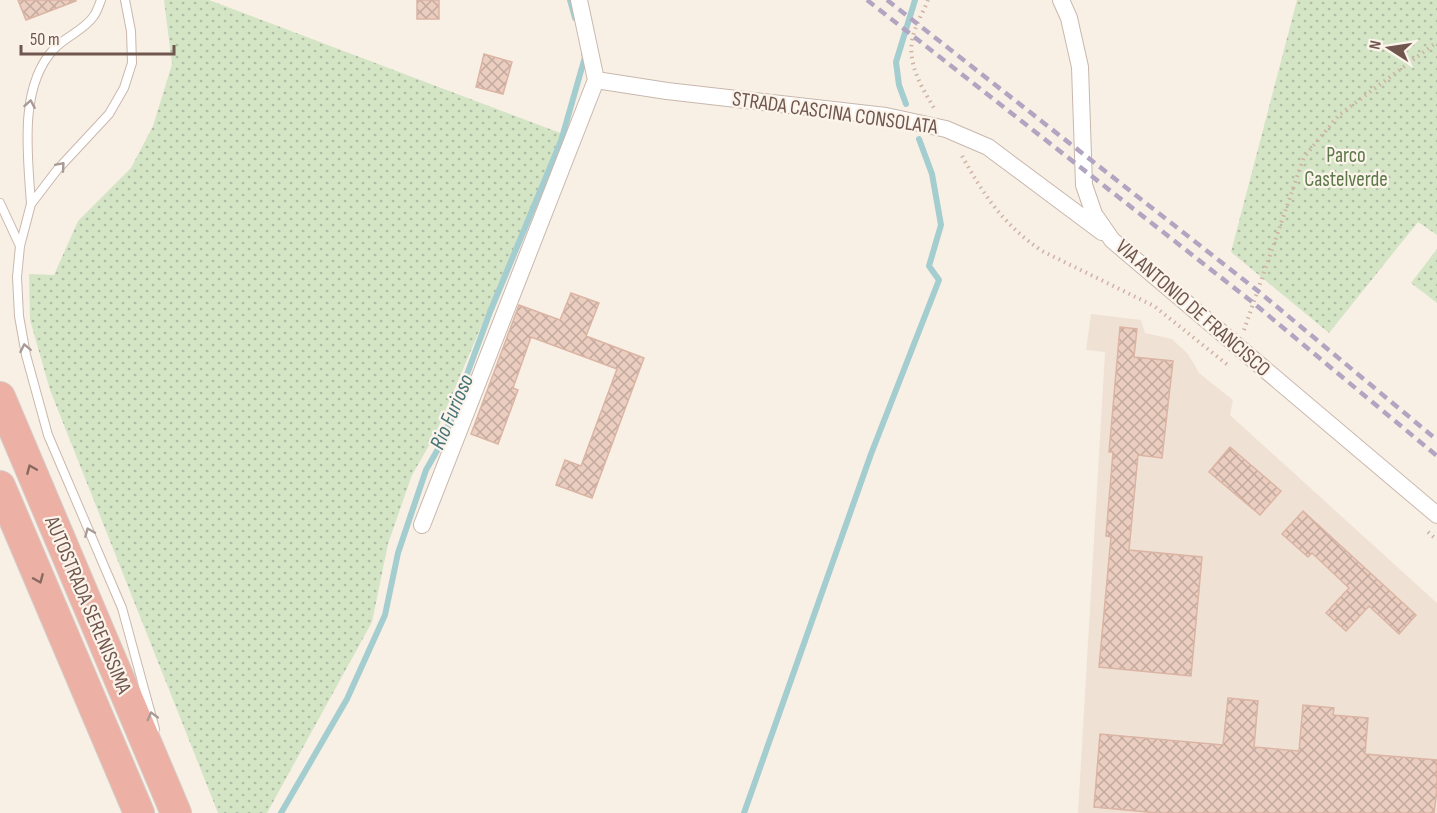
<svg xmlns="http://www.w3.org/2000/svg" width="1437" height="813" viewBox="0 0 1437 813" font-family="'Sofia Sans Condensed',sans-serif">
<defs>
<pattern id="green-dots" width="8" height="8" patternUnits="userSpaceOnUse" patternTransform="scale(1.5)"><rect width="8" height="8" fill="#d4e5c6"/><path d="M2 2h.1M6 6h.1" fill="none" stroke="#b0bca3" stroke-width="1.8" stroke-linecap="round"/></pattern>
<pattern id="building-cross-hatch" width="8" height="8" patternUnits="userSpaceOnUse" patternTransform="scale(1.5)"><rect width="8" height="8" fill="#ebcec0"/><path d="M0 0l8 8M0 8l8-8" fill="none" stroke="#c3aa9e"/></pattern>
</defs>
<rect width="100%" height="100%" fill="#f9f0e5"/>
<path fill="#f0e1d5" d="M 1091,314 L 1141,320 L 1145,333 L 1172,339 L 1188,354 L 1199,373 L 1233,400 L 1230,415 L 1437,603 L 1437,813 L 1078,813 L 1105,352 L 1086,350 Z"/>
<path fill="url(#green-dots)" d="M 164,0 L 209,0 L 563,134 L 435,435 L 412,475 L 388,544 L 372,622 L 267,813 L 218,813 L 50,390 L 30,320 L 29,274 L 54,275 L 78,221 L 131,168 L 153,126 L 172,64 Z
M 1297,0 L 1437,0 L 1437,235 L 1418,222 L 1329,333 L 1231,252 Z
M 1437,249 L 1437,303 L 1411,283 Z"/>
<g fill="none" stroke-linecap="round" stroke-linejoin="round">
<path stroke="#a4cdd0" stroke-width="6" d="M 570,0 L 575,18
M 906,104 L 899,85 L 896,62 L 915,0
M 281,813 L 347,699 L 385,615 L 398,553 L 426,470 L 442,442 L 490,312 L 561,141 L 585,57 L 584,54
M 744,813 L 871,454 L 939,280 L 929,266 L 941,225 L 932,174 L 919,139"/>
</g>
<path fill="url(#building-cross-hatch)" stroke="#dbb4a3" stroke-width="1.5" d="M 18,0 L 75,0 L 76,1 L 26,20 Z
M 417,0 L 439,0 L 439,19 L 417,19 Z
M 484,54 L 512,62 L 503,94 L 476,87 Z
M 571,293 L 599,303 L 586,336 L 644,358 L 592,498 L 556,485 L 565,460 L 581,466 L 617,369 L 531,337 L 513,388 L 518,390 L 498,444 L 471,434 L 519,305 L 560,320 Z
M 1120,327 L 1137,329 L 1134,357 L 1173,361 L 1162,458 L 1138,455 L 1129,550 L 1202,557 L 1191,676 L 1099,667 L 1111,537 L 1106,536 L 1113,452 L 1109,452 Z
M 1230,447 L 1281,491 L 1260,515 L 1209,472 Z
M 1303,511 L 1416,615 L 1399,634 L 1369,606 L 1346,631 L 1326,613 L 1349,588 L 1312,553 L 1308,557 L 1282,534 Z
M 1228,698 L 1258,701 L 1254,747 L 1299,751 L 1303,705 L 1334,708 L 1333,715 L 1368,718 L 1365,754 L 1437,760 L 1437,789 L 1434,813 L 1158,813 L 1094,807 L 1100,734 L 1223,745 Z"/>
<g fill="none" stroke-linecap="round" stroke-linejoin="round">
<defs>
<path id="service" d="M 125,0 L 131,31 L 132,63 L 124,88 L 109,114 L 57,170 L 31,204 L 20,246 L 17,277 L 19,316 L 26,355 L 48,435 L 122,608 L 155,729
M 0,203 L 20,246
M 31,204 C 28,157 18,87 54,49 C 65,37 84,30 93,17 C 97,12 99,5 101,0"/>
<path id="minor" d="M 1061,0 L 1069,18 L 1080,67 L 1084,185 L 1094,214 L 1112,240 L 1437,515
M 596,80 L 667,91 L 886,116 L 946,129 L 988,147 L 1102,232
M 422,525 L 596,80 L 579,0"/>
<path id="motorway" d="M 0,397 L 176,813
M 0,486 L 139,813"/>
</defs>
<use href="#service" stroke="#c9b7ad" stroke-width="10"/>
<use href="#minor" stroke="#c9b7ad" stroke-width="18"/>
<use href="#motorway" stroke="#d4cdca" stroke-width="32"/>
<path stroke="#cfb2a4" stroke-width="4" stroke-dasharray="1.5 4.5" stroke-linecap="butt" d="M 928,0 C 923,13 914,27 912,41 C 908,65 922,88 934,108
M 962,156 C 985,197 1003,224 1042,251 L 1154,306 L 1229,366
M 1244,330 L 1304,157 L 1339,115 L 1437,42
M 1428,532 L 1437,540"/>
<use href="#service" stroke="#fff" stroke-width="8"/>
<use href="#minor" stroke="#fff" stroke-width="16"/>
<use href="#motorway" stroke="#ecb1a4" stroke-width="30"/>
<path stroke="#b2a5c1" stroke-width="4.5" stroke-dasharray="9 6" stroke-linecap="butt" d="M 867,0 L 1251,301 L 1437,456
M 887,0 L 1258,291 L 1437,440"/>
</g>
<defs><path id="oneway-chevron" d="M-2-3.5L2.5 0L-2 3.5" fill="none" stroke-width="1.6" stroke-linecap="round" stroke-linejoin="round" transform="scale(1.5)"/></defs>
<g stroke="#a99a95">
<use href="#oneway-chevron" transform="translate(30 104) rotate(-80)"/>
<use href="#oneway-chevron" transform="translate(61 166) rotate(-49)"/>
<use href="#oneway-chevron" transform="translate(25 348) rotate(-101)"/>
<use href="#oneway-chevron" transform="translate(89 532) rotate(-113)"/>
<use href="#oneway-chevron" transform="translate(152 716) rotate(-105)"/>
</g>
<g stroke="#88695f">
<use href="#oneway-chevron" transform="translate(31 469) rotate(-113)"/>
<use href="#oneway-chevron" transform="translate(39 579) rotate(67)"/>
</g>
<g text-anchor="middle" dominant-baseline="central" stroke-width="4.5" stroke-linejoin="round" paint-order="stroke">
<g font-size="21" fill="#6f574e" stroke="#fcf4eb">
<text transform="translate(835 113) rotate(8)">STRADA CASCINA CONSOLATA</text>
<text transform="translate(1193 308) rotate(41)">VIA ANTONIO DE FRANCISCO</text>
<text transform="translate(88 605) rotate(67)">AUTOSTRADA SERENISSIMA</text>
</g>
<g font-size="21" fill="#5b794a" stroke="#fcf4eb">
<text x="1346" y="155">Parco<tspan x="1346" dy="24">Castelverde</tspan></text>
</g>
<g font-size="22" font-style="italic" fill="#477479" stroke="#fcf4eb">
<text transform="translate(452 412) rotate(-67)">Rio Furioso</text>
</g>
</g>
<g transform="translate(1389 48) rotate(282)" stroke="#fcf4eb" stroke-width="4.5" paint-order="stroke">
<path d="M0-4.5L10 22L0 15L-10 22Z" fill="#6f574e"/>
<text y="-9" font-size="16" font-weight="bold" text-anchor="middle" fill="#6f574e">N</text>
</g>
<path d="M21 45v9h153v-9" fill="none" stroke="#6f574e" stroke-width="3"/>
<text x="30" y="45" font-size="18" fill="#6f574e" stroke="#fcf4eb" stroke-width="4.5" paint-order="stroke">50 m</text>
</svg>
